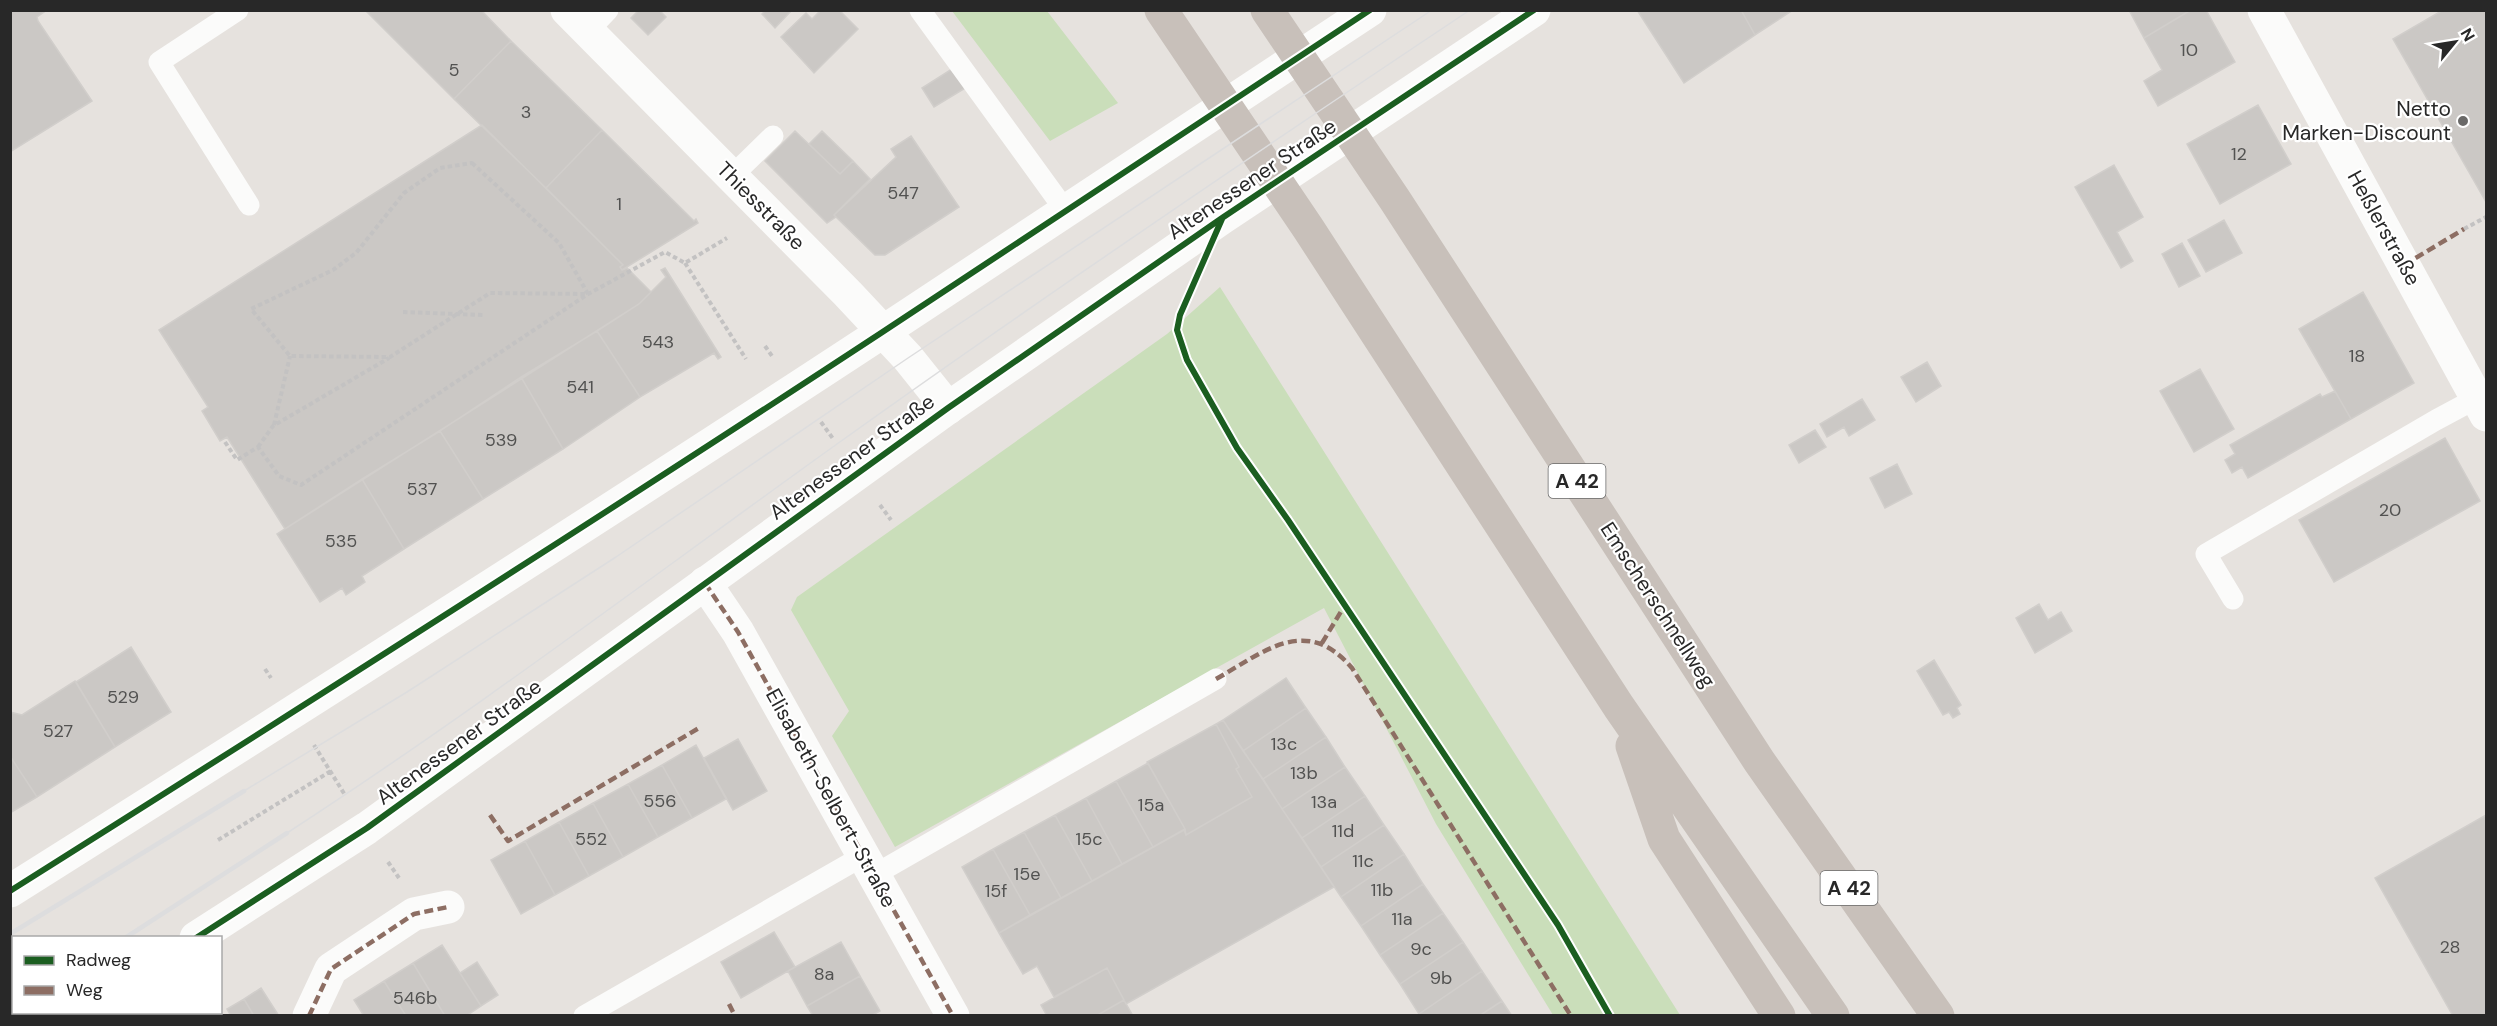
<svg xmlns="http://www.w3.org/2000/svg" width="2497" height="1026" viewBox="0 0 2497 1026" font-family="'DM Sans',sans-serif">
<rect width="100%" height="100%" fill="#e6e2de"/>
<path fill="#cadeba" d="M 952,11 L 1047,11 L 1118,103 L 1050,141 Z
M 1220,287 L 1680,1015 L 1553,1015 L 1436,824 L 1324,608 L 895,847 L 832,736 L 849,711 L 791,610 L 797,597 L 1167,334 Z"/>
<path fill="#cbc8c5" stroke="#d1cecb" stroke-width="1.5" d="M 10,10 L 47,10 L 37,17 L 38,21 L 92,101 L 10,152 Z
M 365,10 L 481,10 L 511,41 L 454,99 Z
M 639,10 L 659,10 L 666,17 L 648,35 L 631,18 Z
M 766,10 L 792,10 L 775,28 L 762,14 Z
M 821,10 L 839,10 L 858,29 L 814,73 L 781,37 L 806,13 L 812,19 Z
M 1637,10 L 1741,10 L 1755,35 L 1684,83 Z
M 1741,10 L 1793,10 L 1755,35 Z
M 2129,10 L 2191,10 L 2144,38 Z
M 2191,10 L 2206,10 L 2235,62 L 2158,106 L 2144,81 L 2162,70 L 2144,38 Z
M 2443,10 L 2486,10 L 2486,202 L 2393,39 Z
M 511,41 L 602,130 L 546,188 L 454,99 Z
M 955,67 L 967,87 L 934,107 L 922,88 Z
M 2258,105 L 2291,164 L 2220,204 L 2187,144 Z
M 482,125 L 623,265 L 620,267 L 622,270 L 627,268 L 651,292 L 639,304 L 285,529 L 227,437 L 220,441 L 202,411 L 208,407 L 159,330 Z
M 602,130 L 694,221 L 696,219 L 698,223 L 622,270 L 620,267 L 623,265 L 546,188 Z
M 795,131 L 840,174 L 853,161 L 870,179 L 834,215 L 836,217 L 827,223 L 765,161 Z
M 822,131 L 853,161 L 840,174 L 809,144 Z
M 911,136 L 959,207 L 885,255 L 875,255 L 834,215 L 896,157 L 891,149 Z
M 2114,165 L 2143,217 L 2117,232 L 2133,261 L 2121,268 L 2075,187 Z
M 2224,220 L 2242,253 L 2206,272 L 2188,240 Z
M 2182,243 L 2200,276 L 2179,287 L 2162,254 Z
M 665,268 L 721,357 L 718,359 L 714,353 L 640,397 L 597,331 L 639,304 L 666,277 L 661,270 Z
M 2363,292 L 2414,383 L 2351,419 L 2299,329 Z
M 597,331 L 640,397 L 563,449 L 521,377 Z
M 1927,362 L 1941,386 L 1916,402 L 1901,377 Z
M 2200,369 L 2234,429 L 2194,452 L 2160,391 Z
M 521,377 L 563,449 L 483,499 L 440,431 Z
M 2335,391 L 2351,419 L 2248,478 L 2242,467 L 2232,473 L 2225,460 L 2235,454 L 2230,445 L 2320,394 L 2322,397 Z
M 1862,399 L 1875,420 L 1849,436 L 1844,427 L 1827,437 L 1820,424 Z
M 1815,430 L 1826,447 L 1799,463 L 1789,445 Z
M 440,431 L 483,499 L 404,549 L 362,479 Z
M 2445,438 L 2480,501 L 2334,582 L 2299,520 Z
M 1897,464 L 1912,494 L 1885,508 L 1870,478 Z
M 362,479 L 404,549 L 362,576 L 365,582 L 346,595 L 342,588 L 320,602 L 277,534 Z
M 2039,604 L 2048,620 L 2061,612 L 2072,631 L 2035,653 L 2016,618 Z
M 131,647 L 171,712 L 115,747 L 76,682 Z
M 1934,660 L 1961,705 L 1957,708 L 1960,714 L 1953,718 L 1949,712 L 1943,715 L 1917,671 Z
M 1286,678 L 1306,708 L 1243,751 L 1223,720 Z
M 75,681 L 115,747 L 37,797 L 10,756 L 10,712 L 22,715 Z
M 1306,708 L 1326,737 L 1263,779 L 1243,751 Z
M 1223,720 L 1334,887 L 1126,1004 L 1107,968 L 1054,997 L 1037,966 L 1023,974 L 999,933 L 1184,830 L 1186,835 L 1252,797 L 1236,769 L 1239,767 L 1216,724 Z
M 1216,724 L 1239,767 L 1236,769 L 1252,797 L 1186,835 L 1185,829 L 1147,762 Z
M 1326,737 L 1345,767 L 1282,809 L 1263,779 Z
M 738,739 L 767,791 L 733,810 L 704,758 Z
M 696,745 L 726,799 L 692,818 L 662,765 Z
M 10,756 L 37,797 L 10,813 Z
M 1148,763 L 1185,829 L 1153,847 L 1116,781 Z
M 662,765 L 692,818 L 658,837 L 628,784 Z
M 1345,767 L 1365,796 L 1302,838 L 1282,809 Z
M 1116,781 L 1153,847 L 1122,864 L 1086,798 Z
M 628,784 L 658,837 L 623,857 L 593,803 Z
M 1365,796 L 1384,825 L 1321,867 L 1302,838 Z
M 1086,798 L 1122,864 L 1092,881 L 1055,815 Z
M 593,803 L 623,857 L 589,876 L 559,822 Z
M 1055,815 L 1092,881 L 1061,898 L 1024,832 Z
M 2486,815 L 2486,1016 L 2453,1016 L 2375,878 Z
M 559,822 L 589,876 L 555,895 L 525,841 Z
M 1384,825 L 1404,854 L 1341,897 L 1321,867 Z
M 1024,832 L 1061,898 L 1030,915 L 993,849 Z
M 525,841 L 555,895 L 521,914 L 491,860 Z
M 993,849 L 1030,915 L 999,933 L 962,867 Z
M 1404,854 L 1423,884 L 1361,926 L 1341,897 Z
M 1423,884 L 1443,913 L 1380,955 L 1361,926 Z
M 1443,913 L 1463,942 L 1400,984 L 1380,955 Z
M 774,932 L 795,967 L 741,998 L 721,962 Z
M 841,942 L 860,976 L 807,1006 L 788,971 Z
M 1463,942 L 1482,971 L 1419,1014 L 1400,984 Z
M 442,945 L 481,1006 L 466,1016 L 445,1016 L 413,963 Z
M 477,962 L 498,995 L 481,1006 L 460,973 Z
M 413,963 L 445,1016 L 406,1016 L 384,981 Z
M 1107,968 L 1124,1000 L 1096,1016 L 1047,1016 L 1041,1005 Z
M 1482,971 L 1502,1001 L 1479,1016 L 1420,1016 L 1419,1014 Z
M 860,976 L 880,1011 L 871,1016 L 813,1016 L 807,1006 Z
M 384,981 L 406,1016 L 364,1016 L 354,1000 Z
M 261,988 L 279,1016 L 254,1016 L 244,999 Z
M 244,999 L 254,1016 L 231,1016 L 227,1009 Z
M 1124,1000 L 1133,1016 L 1096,1016 Z
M 1502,1001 L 1512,1016 L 1479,1016 Z"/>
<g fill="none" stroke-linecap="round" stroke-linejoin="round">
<path stroke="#c3c2c2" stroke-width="4" stroke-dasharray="4.5 3" stroke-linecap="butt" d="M 472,163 L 559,243 L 588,294 L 490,293 L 390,357 L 290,356 L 251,309 L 333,270 L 356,253 L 404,193 L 440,168 Z
M 2464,229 L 2486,217
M 685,263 L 746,359
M 403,312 L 483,315
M 765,346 L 772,356
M 821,422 L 834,440
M 274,425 L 290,356
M 225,442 L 237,460 L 258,447 L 279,476 L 301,485 L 588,294 L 665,252 L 685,263 L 727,238
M 258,447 L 273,426 L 389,358
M 880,505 L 891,520
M 265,669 L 271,678
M 314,745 L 345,795
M 218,840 L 331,771
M 388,862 L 399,878"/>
<path stroke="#fbfbfa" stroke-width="21" d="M 238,10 L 159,62 L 249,205
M 920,10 L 1065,210
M 588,31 L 608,10
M 732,176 L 773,136
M 2233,599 L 2206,554 L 2436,420 L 2477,398
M 874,875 L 1216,679
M 584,1016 L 863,856"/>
<path stroke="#fbfbfa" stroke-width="33" d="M 567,10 L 848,294 L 908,358 L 948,408
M 705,583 L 738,632 L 953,1016
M 157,1012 L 159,1016
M 309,1016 L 331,969 L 414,914 L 448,907"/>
<path stroke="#fbfbfa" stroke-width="33" d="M 2264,10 L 2486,415
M 10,891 C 302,707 593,522 881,333 C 1044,226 1206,117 1370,10
M 196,938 L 367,828 L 948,408 L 1222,218 L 1534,10
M 74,1016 L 79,1012"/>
<path stroke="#c8c0ba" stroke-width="33" d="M 1161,10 L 1308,228 L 1619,707 L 1833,1016
M 1267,10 L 1395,200 L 1759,761 L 1938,1016
M 1632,746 L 1664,839 L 1779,1016"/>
<path stroke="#ddddde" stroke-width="1.5" d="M 244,791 L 407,692 L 616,557 L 908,358 L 1432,10
M 287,833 C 475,711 654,575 837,444 C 1045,295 1257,152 1470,10"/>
<path stroke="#ddddde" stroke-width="4.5" d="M 10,934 L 244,791
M 125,938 L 287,833
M 10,1010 L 14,1008"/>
<path stroke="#8d6e63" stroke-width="4.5" stroke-dasharray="9 4.5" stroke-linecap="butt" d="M 2404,265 L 2464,229
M 705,583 L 738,632 L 953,1016
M 1322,643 L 1345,605
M 1216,679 C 1264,652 1306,614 1352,668 L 1571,1016
M 490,815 L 508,841 L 699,728
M 729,1004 L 735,1016
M 157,1012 L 159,1016
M 309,1016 L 331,969 L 414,914 L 448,907"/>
<defs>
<path id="cycleway" d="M 1222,219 L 1180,315 L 1177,330 L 1187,360 L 1237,448 L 1288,520 L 1558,925 L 1610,1016
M 10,891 C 302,707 593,522 881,333 C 1044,226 1206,117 1370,10
M 196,938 L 367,828 L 948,408 L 1222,218 L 1534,10"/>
</defs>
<use href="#cycleway" stroke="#fff" stroke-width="10"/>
<use href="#cycleway" stroke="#1b5e20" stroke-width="6"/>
</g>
<circle fill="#6a6968" stroke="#fff" stroke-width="2" cx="2463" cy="121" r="6"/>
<g text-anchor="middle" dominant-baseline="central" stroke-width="4.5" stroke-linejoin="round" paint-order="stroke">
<g font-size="18" fill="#525251">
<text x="2189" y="50">10</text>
<text x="454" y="70">5</text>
<text x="526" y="112">3</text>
<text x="2239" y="154">12</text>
<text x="903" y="193">547</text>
<text x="619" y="204">1</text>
<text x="658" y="342">543</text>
<text x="2357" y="356">18</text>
<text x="580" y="387">541</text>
<text x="501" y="440">539</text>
<text x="422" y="489">537</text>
<text x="2390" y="510">20</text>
<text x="341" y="541">535</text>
<text x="123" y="697">529</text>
<text x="58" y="731">527</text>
<text x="1284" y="744">13c</text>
<text x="1304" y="773">13b</text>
<text x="660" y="801">556</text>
<text x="1324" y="802">13a</text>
<text x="1151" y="805">15a</text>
<text x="1343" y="831">11d</text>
<text x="591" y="839">552</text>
<text x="1089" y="839">15c</text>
<text x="1363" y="861">11c</text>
<text x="1027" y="874">15e</text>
<text x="1382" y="890">11b</text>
<text x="996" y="891">15f</text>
<text x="1402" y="919">11a</text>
<text x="2450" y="947">28</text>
<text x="1421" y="949">9c</text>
<text x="824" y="974">8a</text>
<text x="1441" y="978">9b</text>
<text x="415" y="998">546b</text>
</g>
<g fill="#fff" stroke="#686868" stroke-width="1.5">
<rect x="1548.5" y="464" width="57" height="34" rx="4.5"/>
<rect x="1820.5" y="871" width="57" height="34" rx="4.5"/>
</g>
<g font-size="20" font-weight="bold" fill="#282828">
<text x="1577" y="481">A 42</text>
<text x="1849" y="888">A 42</text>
</g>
<g font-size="21" fill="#282828" stroke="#fff" text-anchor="end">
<text x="2451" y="109">Netto<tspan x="2451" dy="24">Marken-Discount</tspan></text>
</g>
<g font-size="21" fill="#282828" stroke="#fff">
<text transform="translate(1252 179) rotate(-34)">Altenessener Straße</text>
<text transform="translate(761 206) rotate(45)">Thiesstraße</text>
<text transform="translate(2384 228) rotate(61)">Heßlerstraße</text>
<text transform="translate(852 457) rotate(-36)">Altenessener Straße</text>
<text transform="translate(1658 605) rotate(57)">Emscherschnellweg</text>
<text transform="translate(459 742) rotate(-36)">Altenessener Straße</text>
<text transform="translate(831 798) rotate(61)">Elisabeth-Selbert-Straße</text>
</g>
</g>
<rect width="2497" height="1026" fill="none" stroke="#282828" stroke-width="24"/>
<rect x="12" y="936" width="210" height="78" fill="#ffffff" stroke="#a9a9a9" stroke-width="1.5"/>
<rect x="24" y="956" width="30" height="9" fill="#1b5e20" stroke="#a9a9a9" stroke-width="1.5"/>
<text x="66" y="966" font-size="18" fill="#282828">Radweg</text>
<rect x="24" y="986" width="30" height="9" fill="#8d6e63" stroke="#a9a9a9" stroke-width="1.5"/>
<text x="66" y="996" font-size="18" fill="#282828">Weg</text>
<g transform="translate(2455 42) rotate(60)" stroke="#ffffff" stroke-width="4.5" paint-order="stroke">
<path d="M0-4.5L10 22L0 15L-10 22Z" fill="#282828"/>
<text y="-9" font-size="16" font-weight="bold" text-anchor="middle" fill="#282828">N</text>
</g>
</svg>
